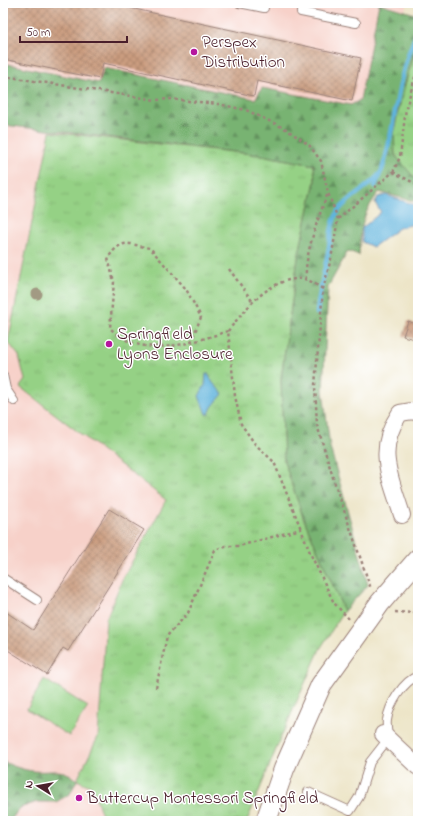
<svg xmlns="http://www.w3.org/2000/svg" width="421" height="824" viewBox="0 0 421 824" font-family="'Indie Flower',sans-serif">
<defs>
<pattern id="grass-tufts" width="24" height="20" patternUnits="userSpaceOnUse"><rect width="24" height="20" fill="#95d185"/><path d="M3 7l-1-3M5 7V3M7 7l1-3M15 17l-1-3M17 17v-4M19 17l1-3" fill="none" stroke="#82b373"/></pattern>
<pattern id="forest-firs" width="22" height="20" patternUnits="userSpaceOnUse"><rect width="22" height="20" fill="#78b372"/><path d="M5 1l3.5 6h-7zM16 11l3.5 6h-7z" fill="#64915e"/></pattern>
<pattern id="building-cross-hatch" width="8" height="8" patternUnits="userSpaceOnUse"><rect width="8" height="8" fill="#ca9c7f"/><path d="M0 0l8 8M0 8l8-8" fill="none" stroke="#a67f68"/></pattern>
</defs>
<rect width="100%" height="100%" fill="#fff"/>
<filter id="ink" filterUnits="userSpaceOnUse"><feTurbulence type="fractalNoise" baseFrequency=".025" numOctaves="2"/><feDisplacementMap in="SourceGraphic" scale="8" xChannelSelector="R" yChannelSelector="G"/><feConvolveMatrix kernelMatrix="1 2 1 2 8 2 1 2 1" color-interpolation-filters="sRGB"/></filter>
<filter id="wash" filterUnits="userSpaceOnUse"><feTurbulence type="fractalNoise" baseFrequency=".012" numOctaves="4" result="noise"/><feDisplacementMap in="SourceGraphic" scale="16" xChannelSelector="R" yChannelSelector="G"/><feGaussianBlur stdDeviation="0.9" result="paint"/><feColorMatrix in="noise" values="0 0 0 0 0 0 0 0 0 0 0 0 0 0 0 0 0 1.4 0 .05"/><feComposite in="paint" operator="in"/></filter>
<g filter="url(#wash)">
<rect width="100%" height="100%" fill="#ede5c8"/>
<path fill="#f7d1c9" d="M 3,3 L 407,3 L 405,10 L 379,3 L 360,100 L 351,105 L 262,88 L 255,99 L 104,68 L 8,342 L 19,356 L 25,380 L 20,387 L 166,500 L 122,580 L 106,619 L 98,737 L 78,780 L 91,787 L 104,821 L 10,821 L 20,808 L 37,802 L 56,802 L 70,794 L 77,781 L 3,808 Z"/>
<path fill="url(#grass-tufts)" stroke="#707858" d="M 418,44 L 418,182 C 411,174 401,165 396,156 C 386,139 411,64 418,44 Z
M 50,132 L 261,155 L 314,165 L 315,181 L 298,258 L 281,379 L 284,461 L 303,517 L 344,611 L 320,649 L 281,737 L 247,821 L 104,821 L 92,787 L 77,780 L 98,737 L 106,619 L 122,580 L 166,500 L 20,387 L 25,380 L 19,356 L 8,342 Z"/>
<path fill="url(#forest-firs)" stroke="#61694e" d="M 379,3 L 418,15 L 418,44 L 410,65 L 394,127 L 395,155 L 418,182 L 418,202 L 379,192 C 361,216 361,226 359,255 L 348,251 L 328,287 L 323,391 L 330,447 L 368,585 L 344,611 L 303,517 L 284,461 L 281,379 L 298,258 L 315,181 L 314,165 L 261,155 L 3,125 L 3,63 L 99,83 L 104,68 L 255,99 L 262,88 L 351,105 L 360,100 Z
M 3,761 C 11,766 24,770 33,771 C 52,773 62,766 77,780 L 70,794 L 56,802 L 37,802 L 20,808 L 10,821 L 3,821 Z"/>
<path fill="#95d185" stroke="#707858" d="M 44,679 L 88,707 L 69,736 L 27,709 Z"/>
<path fill="#61b4dd" stroke="#566a84" d="M 386,195 L 418,206 L 418,223 L 399,228 L 373,247 L 362,242 L 362,228 L 381,212 L 375,203 L 378,197 Z
M 206,374 L 208,374 L 213,383 L 223,394 L 212,407 L 209,414 L 206,414 L 199,396 L 205,385 Z"/>
<g fill="none" stroke-linecap="round" stroke-linejoin="round">
<path stroke="#61b4dd" stroke-width="4.5" d="M 375,186 L 380,174
M 317,313 C 319,292 324,273 328,253 C 331,238 330,222 340,209 C 349,197 378,181 382,170 C 397,124 395,76 418,31"/>
</g>
<g id="blocks">
<path fill="url(#building-cross-hatch)" d="M 3,3 L 116,3 L 116,5 L 361,58 L 352,101 L 257,81 L 254,96 L 103,63 L 100,79 L 3,59 Z
M 408,321 L 418,325 L 418,340 L 403,336 Z
M 109,509 L 144,530 L 68,651 L 63,648 L 47,675 L 3,647 L 3,610 L 33,630 Z"/>
</g>
</g>
<g filter="url(#ink)">
<use href="#blocks" fill-opacity="0" stroke="#9c827a" stroke-width="1"/>
<g fill="none" stroke-linecap="round" stroke-linejoin="round">
<defs>
<path id="service" d="M 239,3 L 264,8
M 303,3 L 301,12 L 356,23
M 3,375 L 6,389 L 14,401
M 3,578 L 37,600
M 308,792 L 350,811 L 359,797 L 370,762 L 388,739 C 388,733 386,726 387,720 C 389,705 403,681 418,676"/>
<path id="minor" d="M 402,515 C 390,476 375,450 400,413 L 412,411 L 418,413
M 383,734 L 418,767"/>
<path id="tertiary" d="M 266,821 L 284,769 L 321,685 L 380,603 L 418,559"/>
</defs>
<use href="#service" stroke="#9c827a" stroke-width="10"/>
<use href="#minor" stroke="#9c827a" stroke-width="18"/>
<use href="#tertiary" stroke="#9c827a" stroke-width="22"/>
<path stroke="#9c827a" stroke-width="2.5" stroke-dasharray="3 3" stroke-linecap="butt" d="M 3,76 L 156,100 L 169,99 L 218,104 L 246,110 L 286,129 L 309,145 L 321,161 L 328,193 L 338,219 L 331,259 L 323,289 L 315,385 L 317,425 L 335,484 L 371,589
M 393,172 L 418,185
M 338,219 L 393,172 L 400,157 L 406,108 L 418,67
M 229,269 L 253,302
M 306,279 C 304,256 319,215 328,193
M 228,331 C 246,308 271,276 304,279 C 310,280 318,286 323,289
M 191,342 L 201,317 L 186,289 L 150,248 C 129,245 123,236 108,258 L 114,282 L 110,328 C 142,361 191,343 228,331 L 235,396 L 241,424 L 255,444 L 274,462 L 301,529
M 395,612 L 418,613
M 156,688 L 167,636 L 188,613 L 215,550 L 225,546 L 239,546 L 301,529 L 311,555 L 334,603 L 349,619"/>
<use href="#service" stroke="#fff" stroke-width="8"/>
<use href="#minor" stroke="#fff" stroke-width="16"/>
<use href="#tertiary" stroke="#fff" stroke-width="20"/>
</g>
<circle fill="#a29a83" cx="37" cy="294" r="5.5"/>
</g>
<g fill="#b5179e" stroke="#fff" stroke-width="1.5">
<circle cx="194" cy="52" r="4"/>
<circle cx="109" cy="344" r="4"/>
<circle cx="79" cy="798" r="4"/>
</g>
<g text-anchor="middle" dominant-baseline="central" stroke-width="3" stroke-linejoin="round" paint-order="stroke">
<g font-size="17" fill="#4a1f2b" stroke="#fff" text-anchor="start">
<text x="202" y="42">Perspex<tspan x="202" dy="20">Distribution</tspan></text>
<text x="117" y="334">Springfield<tspan x="117" dy="20">Lyons Enclosure</tspan></text>
<text x="87" y="798">Buttercup Montessori Springfield</text>
</g>
</g>
<rect width="421" height="824" fill="none" stroke="#fff" stroke-width="16"/>
<g transform="translate(38 786) rotate(281)" stroke="#ffffff" stroke-width="3" paint-order="stroke">
<path d="M0-3L7 15L0 10L-7 15Z" fill="#4a1f2b"/>
<text y="-6" font-size="11" font-weight="bold" text-anchor="middle" fill="#4a1f2b">N</text>
</g>
<path d="M20 36v6h107v-6" fill="none" stroke="#4a1f2b" stroke-width="2"/>
<text x="26" y="36" font-size="12" fill="#4a1f2b" stroke="#ffffff" stroke-width="3" paint-order="stroke">50 m</text>
</svg>
